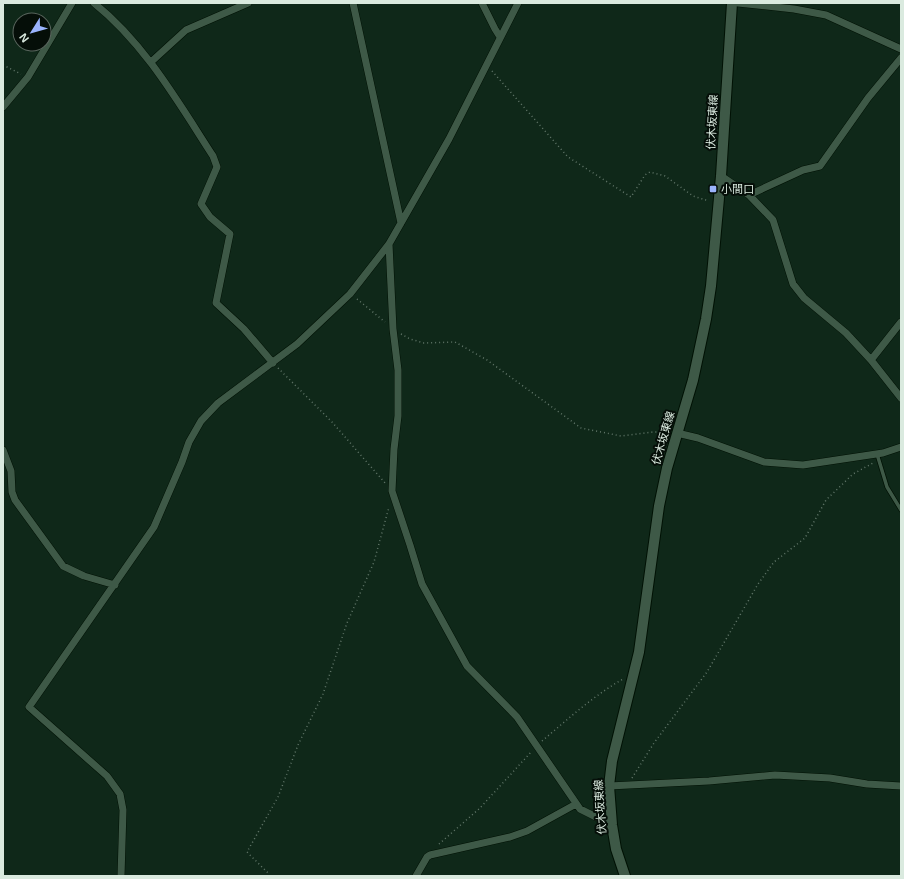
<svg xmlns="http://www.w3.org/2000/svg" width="904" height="879" viewBox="0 0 904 879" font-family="Arial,'Noto Sans JP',sans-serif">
<rect width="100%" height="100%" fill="#0f2819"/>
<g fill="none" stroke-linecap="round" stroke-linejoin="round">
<defs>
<path id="service" d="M 877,454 L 887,487 L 901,510"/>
<path id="minor" d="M 94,3 C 145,44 178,102 213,156 L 217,167 L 201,204 L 210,217 L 230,234 L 216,303 L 244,329 L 273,363
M 353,3 L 401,223
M 482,3 L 495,29 L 500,37
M 738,3 L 794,9 L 826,15 L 901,49
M 151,62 L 186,30 L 248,3
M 3,107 L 28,77 L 72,3
M 721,176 L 749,195 L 773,220 L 793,284 L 804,298 L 846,333 L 871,360 L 901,398
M 749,195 L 803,170 L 820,166 L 868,98 L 901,58
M 389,244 L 393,329 L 398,370 L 398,416 L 394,449 L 392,491 L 410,545 L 422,584 L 467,666 L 517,717 L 580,809 L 612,825
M 871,360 L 901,322
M 677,433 L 698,438 L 764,462 L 803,465 L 883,453 L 901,447
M 3,450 L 11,471 L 12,492 L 15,500 L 63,566 L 84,576 L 115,585
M 609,786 L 709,781 L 775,775 L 830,778 L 867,784 L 901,786
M 121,876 L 123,810 L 120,794 L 107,776 L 29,707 L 154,527 L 182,462 L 189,442 L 201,421 L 218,403 L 297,344 L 350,294 L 389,244 L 449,139 L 518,3
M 416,876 L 427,857 L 430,855 L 510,837 L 527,831 L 576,804"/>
<path id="secondary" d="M 625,876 L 616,849 L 612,825 L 609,786 L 612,761 L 639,652 L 659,506 L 667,468 L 693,380 L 706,319 L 711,286 L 721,176 L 732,3"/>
</defs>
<use href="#service" stroke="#001104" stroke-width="5"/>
<use href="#minor" stroke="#001104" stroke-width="8"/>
<use href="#secondary" stroke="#001104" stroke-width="12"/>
<path stroke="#617669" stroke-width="1.5" stroke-dasharray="1 3" stroke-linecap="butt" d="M 3,65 L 21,74
M 492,71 L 568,157 L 631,197 L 645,175 L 650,172 L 665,176 L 693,196 L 709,201
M 357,299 L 385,322
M 401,334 L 410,339 L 424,343 L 455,342 L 487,360 L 581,428 L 621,436 L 653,432 L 667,432
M 278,368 L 332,422 L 385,483
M 542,741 C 568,719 593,696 623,679
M 632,778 L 654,743 L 707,672 L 758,584 L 774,562 L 805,538 L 826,500 L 853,474 L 873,463
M 439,844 L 480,808 L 532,751
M 269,876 L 269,874 L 247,852 L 278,797 L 298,745 L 323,694 L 347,623 L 374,562 L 389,507"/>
<use href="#service" stroke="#3e5947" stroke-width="3.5"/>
<use href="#minor" stroke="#3e5947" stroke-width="7"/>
<use href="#secondary" stroke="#3e5947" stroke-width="10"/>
</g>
<rect fill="#9bb4fd" stroke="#050e08" stroke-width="1.5" x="709" y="185" width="8" height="8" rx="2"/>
<g text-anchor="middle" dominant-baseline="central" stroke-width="4" stroke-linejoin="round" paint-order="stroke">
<g font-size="11" fill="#daeadf" stroke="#050e08">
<text transform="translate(712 122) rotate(-87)">伏木坂東線</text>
<text transform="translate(663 438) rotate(-74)">伏木坂東線</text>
<text transform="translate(600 807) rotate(-94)">伏木坂東線</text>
</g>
<g font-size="11" fill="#daeadf" stroke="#050e08" text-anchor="start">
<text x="721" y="189">小間口</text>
</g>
</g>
<rect width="904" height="879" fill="none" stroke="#daeadf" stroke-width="8"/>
<g transform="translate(32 32) rotate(233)"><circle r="19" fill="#050e08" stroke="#5a665e"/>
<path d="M0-3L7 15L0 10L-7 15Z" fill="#9bb4fd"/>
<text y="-6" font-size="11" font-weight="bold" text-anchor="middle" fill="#daeadf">N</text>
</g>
</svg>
